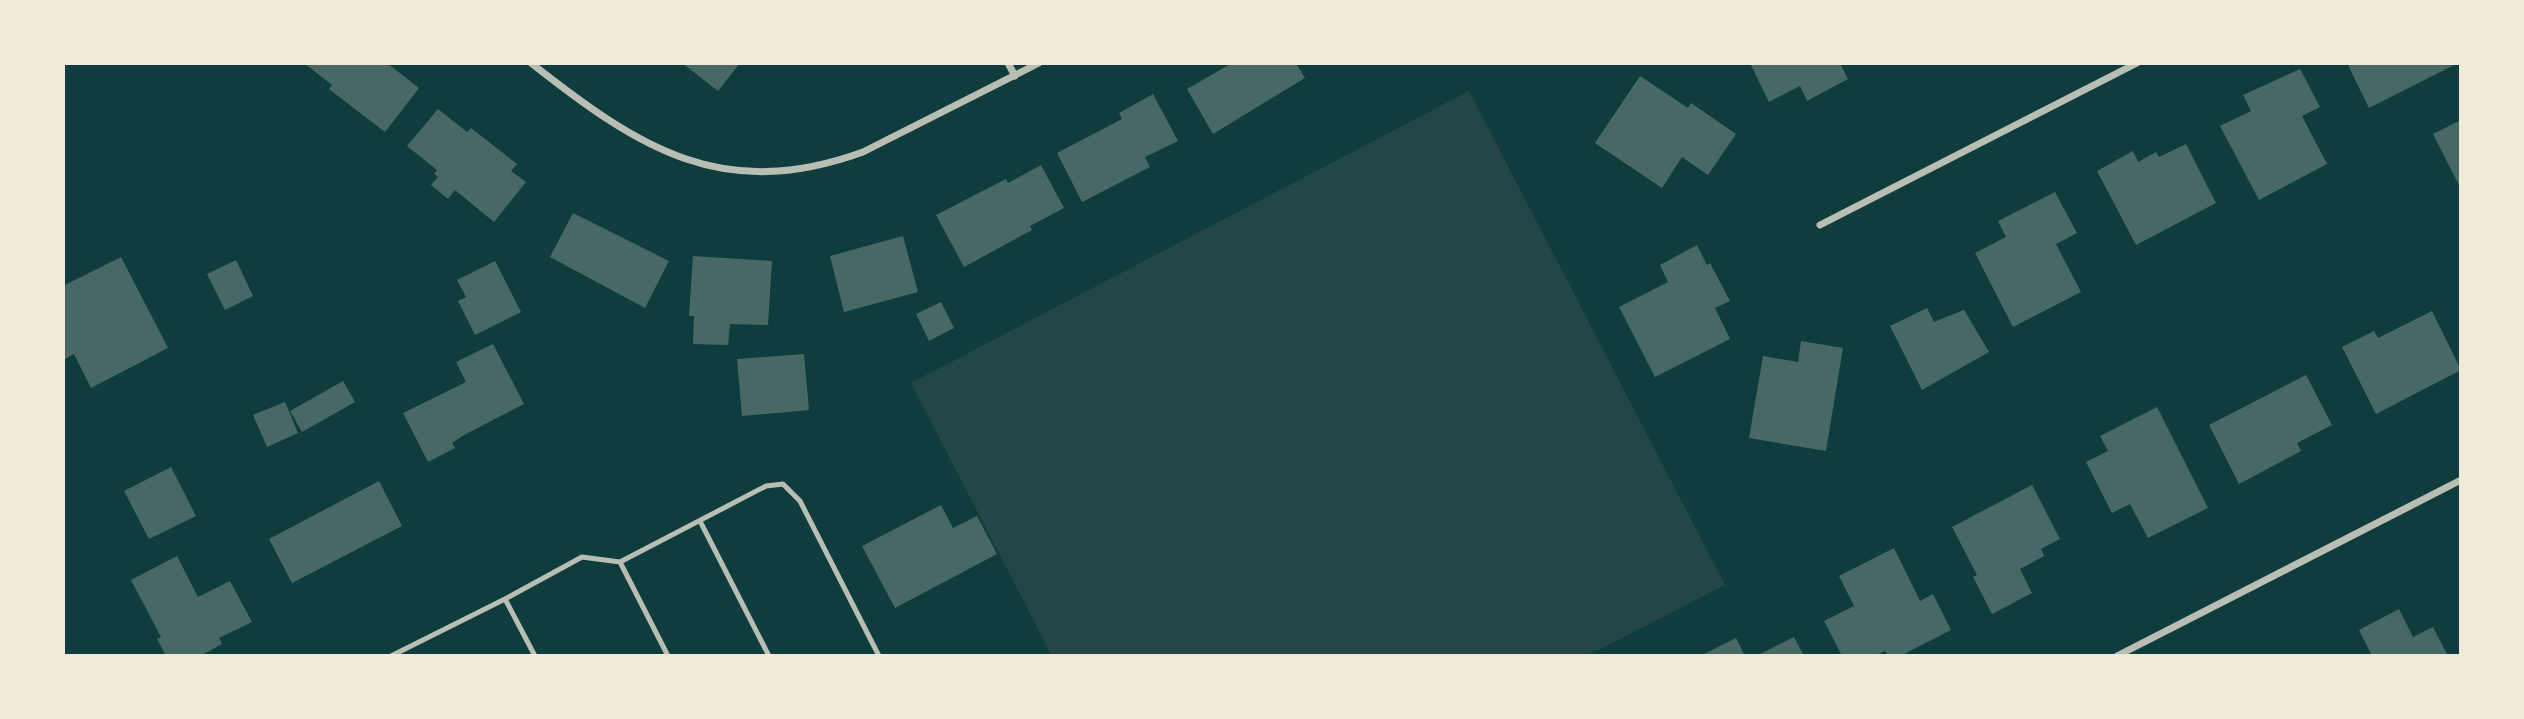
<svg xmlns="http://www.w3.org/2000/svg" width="2524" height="719" viewBox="0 0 2524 719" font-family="Inter,sans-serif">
<rect width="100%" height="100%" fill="#0f3d3e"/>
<path fill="#244646" d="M 1469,91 L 1725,585 L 1587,656 L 1052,656 L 911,383 Z"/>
<path fill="#486865" d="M 304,63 L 387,63 L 419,88 L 385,132 L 329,89 L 332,85 Z
M 682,63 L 740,63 L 718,91 Z
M 1232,63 L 1296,63 L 1305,78 L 1213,134 L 1187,89 Z
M 1750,63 L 1840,63 L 1848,79 L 1807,101 L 1800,86 L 1769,102 Z
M 2347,63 L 2458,63 L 2369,108 Z
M 2300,69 L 2320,107 L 2302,116 L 2327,164 L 2259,200 L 2220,126 L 2251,111 L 2243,95 Z
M 1640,76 L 1688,108 L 1691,103 L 1736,134 L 1708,175 L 1682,157 L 1662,188 L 1595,143 Z
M 1153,94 L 1178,141 L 1145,157 L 1150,167 L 1082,202 L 1057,153 L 1122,119 L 1119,113 Z
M 438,109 L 467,132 L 471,128 L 517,164 L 511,171 L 526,182 L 494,222 L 455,190 L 448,199 L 431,185 L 438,177 L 434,174 L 437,170 L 407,146 Z
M 2461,120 L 2461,189 L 2433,134 Z
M 2186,144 L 2216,203 L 2136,245 L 2097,171 L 2133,151 L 2138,162 L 2156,152 L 2159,157 Z
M 1041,165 L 1064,208 L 1030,226 L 1032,230 L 964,267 L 936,215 L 1006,179 L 1008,183 Z
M 2055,192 L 2077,233 L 2056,244 L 2081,292 L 2013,327 L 1975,253 L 2006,237 L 1998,221 Z
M 573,213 L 669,261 L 645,308 L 550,257 Z
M 903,236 L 918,292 L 844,312 L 830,256 Z
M 1697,245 L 1707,265 L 1710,263 L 1730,301 L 1715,308 L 1730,339 L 1655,377 L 1619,307 L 1668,282 L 1660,265 Z
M 693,256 L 772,261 L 768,325 L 730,324 L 728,345 L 693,344 L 694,316 L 689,316 Z
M 121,257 L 168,348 L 91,388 L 74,354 L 63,360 L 63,286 Z
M 236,260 L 253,296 L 225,310 L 207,274 Z
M 495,261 L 521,312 L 475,335 L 458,301 L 466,297 L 457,280 Z
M 941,302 L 954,328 L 929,341 L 916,314 Z
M 1927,308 L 1934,322 L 1964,310 L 1989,352 L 1922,390 L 1890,326 Z
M 2432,311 L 2461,370 L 2376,414 L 2342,347 L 2374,331 L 2378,338 Z
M 1801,341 L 1843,348 L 1826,451 L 1749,438 L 1763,356 L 1798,362 Z
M 493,344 L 524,404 L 464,435 L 452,443 L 455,448 L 428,462 L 403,413 L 466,382 L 456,362 Z
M 804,354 L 809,410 L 742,416 L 737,359 Z
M 2306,375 L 2332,425 L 2297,443 L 2301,451 L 2239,484 L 2209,425 Z
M 343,381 L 355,402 L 302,432 L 290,411 Z
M 285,402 L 298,433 L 267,447 L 253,415 Z
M 2157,407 L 2208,508 L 2148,538 L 2130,504 L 2112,513 L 2086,462 L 2108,451 L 2100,436 Z
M 171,467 L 196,516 L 149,539 L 124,491 Z
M 379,481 L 402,526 L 292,583 L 269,539 Z
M 2032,485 L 2060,539 L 2041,549 L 2044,556 L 2020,569 L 2032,593 L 1992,614 L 1973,577 L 1977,575 L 1952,527 Z
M 941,505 L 953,528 L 977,516 L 997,554 L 895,608 L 862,546 Z
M 1894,548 L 1920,601 L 1933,594 L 1951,630 L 1900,656 L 1888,656 L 1885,651 L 1875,656 L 1842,656 L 1824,621 L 1854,606 L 1839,576 Z
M 177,556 L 198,597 L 230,581 L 252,622 L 219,638 L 222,644 L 200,656 L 166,656 L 157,639 L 161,637 L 131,580 Z
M 2399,609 L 2413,637 L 2433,627 L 2448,656 L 2372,656 L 2359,630 Z
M 1794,637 L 1804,656 L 1756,656 Z
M 1736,638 L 1745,656 L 1700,656 Z"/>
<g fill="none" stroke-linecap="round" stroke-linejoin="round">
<path stroke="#b8beb3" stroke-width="5" d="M 700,521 L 769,656
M 620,562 L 668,656
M 505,599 L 582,557 L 620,562 L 766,486 L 783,484 L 800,501 L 879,656
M 391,656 L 505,599 L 535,656"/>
<path stroke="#b8beb3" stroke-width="7" d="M 531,63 C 639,148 722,203 863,152 L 1039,63
M 1008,63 L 1015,76
M 1820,225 L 2137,63
M 2117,656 L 2461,480"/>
</g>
<rect width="2524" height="719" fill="none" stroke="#f1e9da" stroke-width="130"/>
</svg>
